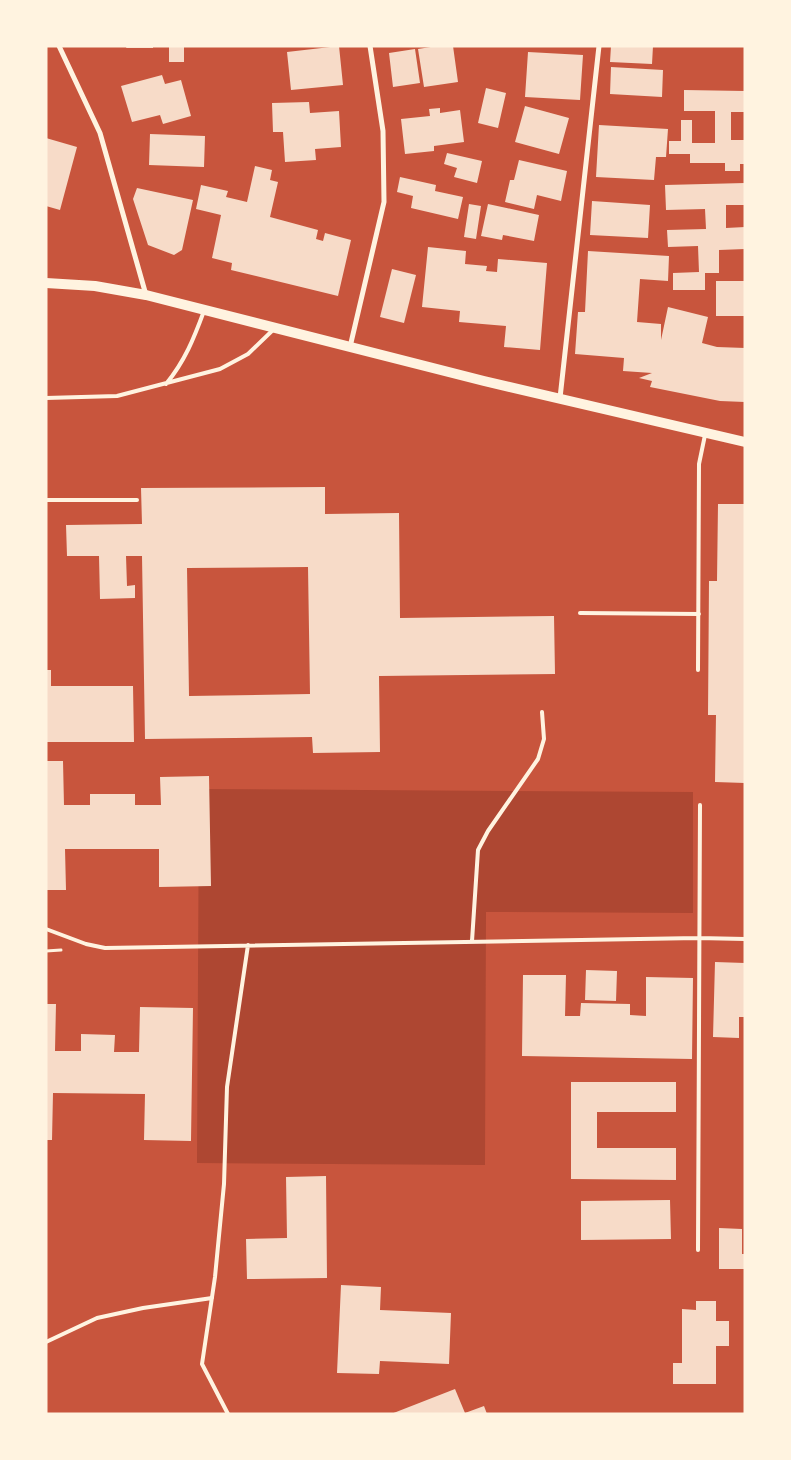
<svg xmlns="http://www.w3.org/2000/svg" width="791" height="1460" viewBox="0 0 791 1460" font-family="Inter,sans-serif">
<rect width="100%" height="100%" fill="#c8553d"/>
<path fill="#ae4732" d="M 199,789 L 693,792 L 693,913 L 486,912 L 485,1165 L 197,1163 Z"/>
<path fill="#f7dbc8" fill-rule="evenodd" d="M 127,46 L 153,46 L 153,48 L 126,48 Z
M 169,46 L 184,46 L 184,62 L 169,62 Z
M 339,46 L 343,85 L 291,90 L 287,52 Z
M 437,46 L 453,46 L 458,82 L 424,87 L 418,49 Z
M 611,46 L 653,46 L 652,64 L 610,62 Z
M 415,49 L 420,83 L 393,87 L 389,53 Z
M 528,52 L 583,55 L 580,100 L 525,97 Z
M 611,67 L 663,70 L 662,97 L 610,94 Z
M 162,75 L 165,84 L 181,80 L 191,116 L 163,124 L 160,115 L 132,122 L 121,86 Z
M 486,88 L 506,93 L 498,128 L 478,123 Z
M 684,90 L 745,91 L 745,112 L 731,112 L 731,140 L 745,140 L 745,164 L 740,164 L 740,171 L 725,171 L 725,163 L 690,163 L 690,154 L 669,154 L 669,141 L 681,141 L 681,120 L 692,120 L 692,143 L 715,143 L 715,111 L 684,111 Z
M 309,102 L 310,113 L 339,111 L 341,147 L 315,149 L 316,160 L 285,162 L 283,132 L 273,132 L 272,103 Z
M 525,106 L 569,118 L 559,154 L 515,142 Z
M 440,108 L 440,113 L 460,110 L 464,142 L 434,146 L 434,151 L 405,154 L 401,119 L 430,116 L 429,109 Z
M 599,125 L 668,129 L 666,157 L 656,157 L 654,180 L 596,177 Z
M 150,134 L 205,136 L 204,167 L 149,165 Z
M 46,138 L 77,147 L 60,210 L 46,206 Z
M 447,153 L 482,161 L 477,183 L 454,177 L 457,168 L 444,164 Z
M 519,160 L 567,171 L 561,201 L 537,195 L 534,209 L 505,202 L 510,180 L 514,180 Z
M 255,166 L 272,170 L 270,180 L 278,182 L 270,217 L 318,230 L 316,239 L 323,241 L 325,233 L 351,240 L 338,296 L 231,270 L 232,263 L 212,258 L 221,215 L 196,209 L 201,185 L 228,191 L 226,197 L 247,202 Z
M 400,177 L 436,185 L 435,191 L 463,197 L 458,219 L 411,208 L 413,196 L 397,192 Z
M 745,183 L 745,205 L 726,205 L 726,228 L 745,227 L 745,249 L 719,250 L 719,273 L 705,273 L 705,290 L 673,290 L 673,273 L 699,272 L 698,246 L 668,247 L 667,230 L 706,229 L 705,209 L 666,210 L 665,185 Z
M 137,188 L 193,200 L 182,250 L 174,255 L 148,245 L 133,199 Z
M 592,201 L 650,205 L 648,238 L 590,235 Z
M 469,204 L 481,206 L 476,239 L 464,237 Z
M 488,204 L 539,215 L 534,241 L 503,235 L 502,240 L 481,236 Z
M 428,247 L 466,251 L 465,264 L 487,266 L 486,271 L 497,272 L 498,259 L 547,263 L 540,350 L 504,347 L 506,326 L 459,322 L 460,311 L 422,307 Z
M 588,251 L 669,256 L 668,281 L 640,279 L 637,322 L 661,324 L 661,340 L 668,307 L 708,317 L 702,343 L 717,347 L 745,348 L 745,402 L 720,401 L 650,387 L 652,381 L 639,378 L 652,373 L 623,371 L 624,358 L 575,354 L 578,312 L 585,312 Z
M 392,269 L 416,275 L 404,323 L 380,317 Z
M 716,281 L 745,281 L 745,316 L 716,316 Z
M 325,487 L 325,514 L 399,513 L 400,618 L 554,616 L 555,674 L 379,676 L 380,752 L 313,753 L 312,737 L 145,739 L 142,556 L 126,556 L 127,586 L 135,585 L 135,598 L 100,599 L 99,556 L 67,556 L 66,525 L 142,524 L 141,488 ZM 308,567 L 310,694 L 189,696 L 187,568 Z
M 718,504 L 745,504 L 745,783 L 715,782 L 716,715 L 708,715 L 709,581 L 717,581 Z
M 46,670 L 51,670 L 51,686 L 133,686 L 134,742 L 46,742 Z
M 46,761 L 63,761 L 64,805 L 90,805 L 90,794 L 135,794 L 135,805 L 161,805 L 160,777 L 209,776 L 211,886 L 159,887 L 159,849 L 65,849 L 66,890 L 46,890 Z
M 715,962 L 745,963 L 745,1017 L 739,1017 L 739,1038 L 713,1037 Z
M 586,970 L 617,971 L 616,1001 L 585,1000 Z
M 523,975 L 566,975 L 565,1016 L 580,1016 L 581,1003 L 630,1004 L 630,1015 L 646,1016 L 646,977 L 693,978 L 692,1059 L 522,1056 Z
M 46,1004 L 56,1004 L 55,1051 L 81,1051 L 81,1034 L 115,1035 L 114,1052 L 139,1052 L 140,1007 L 193,1008 L 191,1141 L 144,1140 L 145,1094 L 53,1093 L 52,1140 L 46,1140 Z
M 571,1082 L 676,1082 L 676,1112 L 597,1112 L 597,1148 L 676,1148 L 676,1180 L 571,1179 Z
M 326,1176 L 327,1278 L 247,1279 L 246,1239 L 287,1238 L 286,1177 Z
M 670,1200 L 671,1239 L 581,1240 L 581,1201 Z
M 719,1228 L 742,1229 L 742,1254 L 745,1254 L 745,1269 L 719,1269 Z
M 341,1285 L 381,1287 L 380,1310 L 451,1313 L 449,1364 L 380,1361 L 379,1374 L 337,1373 Z
M 696,1301 L 716,1301 L 716,1321 L 729,1321 L 729,1346 L 716,1346 L 716,1384 L 673,1384 L 673,1363 L 682,1363 L 682,1309 L 696,1310 Z
M 455,1389 L 465,1413 L 484,1406 L 487,1414 L 391,1414 Z"/>
<g fill="none" stroke-linecap="round" stroke-linejoin="round">
<path stroke="#fff3e0" stroke-width="3" d="M 46,951 L 61,950"/>
<path stroke="#fff3e0" stroke-width="4" d="M 166,384 C 185,361 194,338 204,311
M 46,398 L 117,396 L 220,369 L 248,354 L 274,329
M 46,500 L 137,500
M 580,613 L 699,614
M 698,670 L 699,464 L 705,435
M 46,929 L 86,944 L 105,948 L 698,938 L 745,939
M 472,941 L 478,850 L 488,831 L 538,759 L 544,739 L 542,712
M 698,1250 L 700,805
M 46,1342 L 97,1318 L 143,1308 L 212,1298
M 228,1414 L 202,1364 L 215,1277 L 224,1184 L 227,1087 L 248,945"/>
<path stroke="#fff3e0" stroke-width="5" d="M 59,46 L 100,133 L 146,295
M 350,347 L 384,202 L 383,131 L 370,46
M 560,398 L 599,46"/>
<path stroke="#fff3e0" stroke-width="10" d="M 46,283 L 95,286 L 146,295 L 484,381 L 745,442"/>
</g>
<rect width="791" height="1460" fill="none" stroke="#fff3e0" stroke-width="95"/>
</svg>
